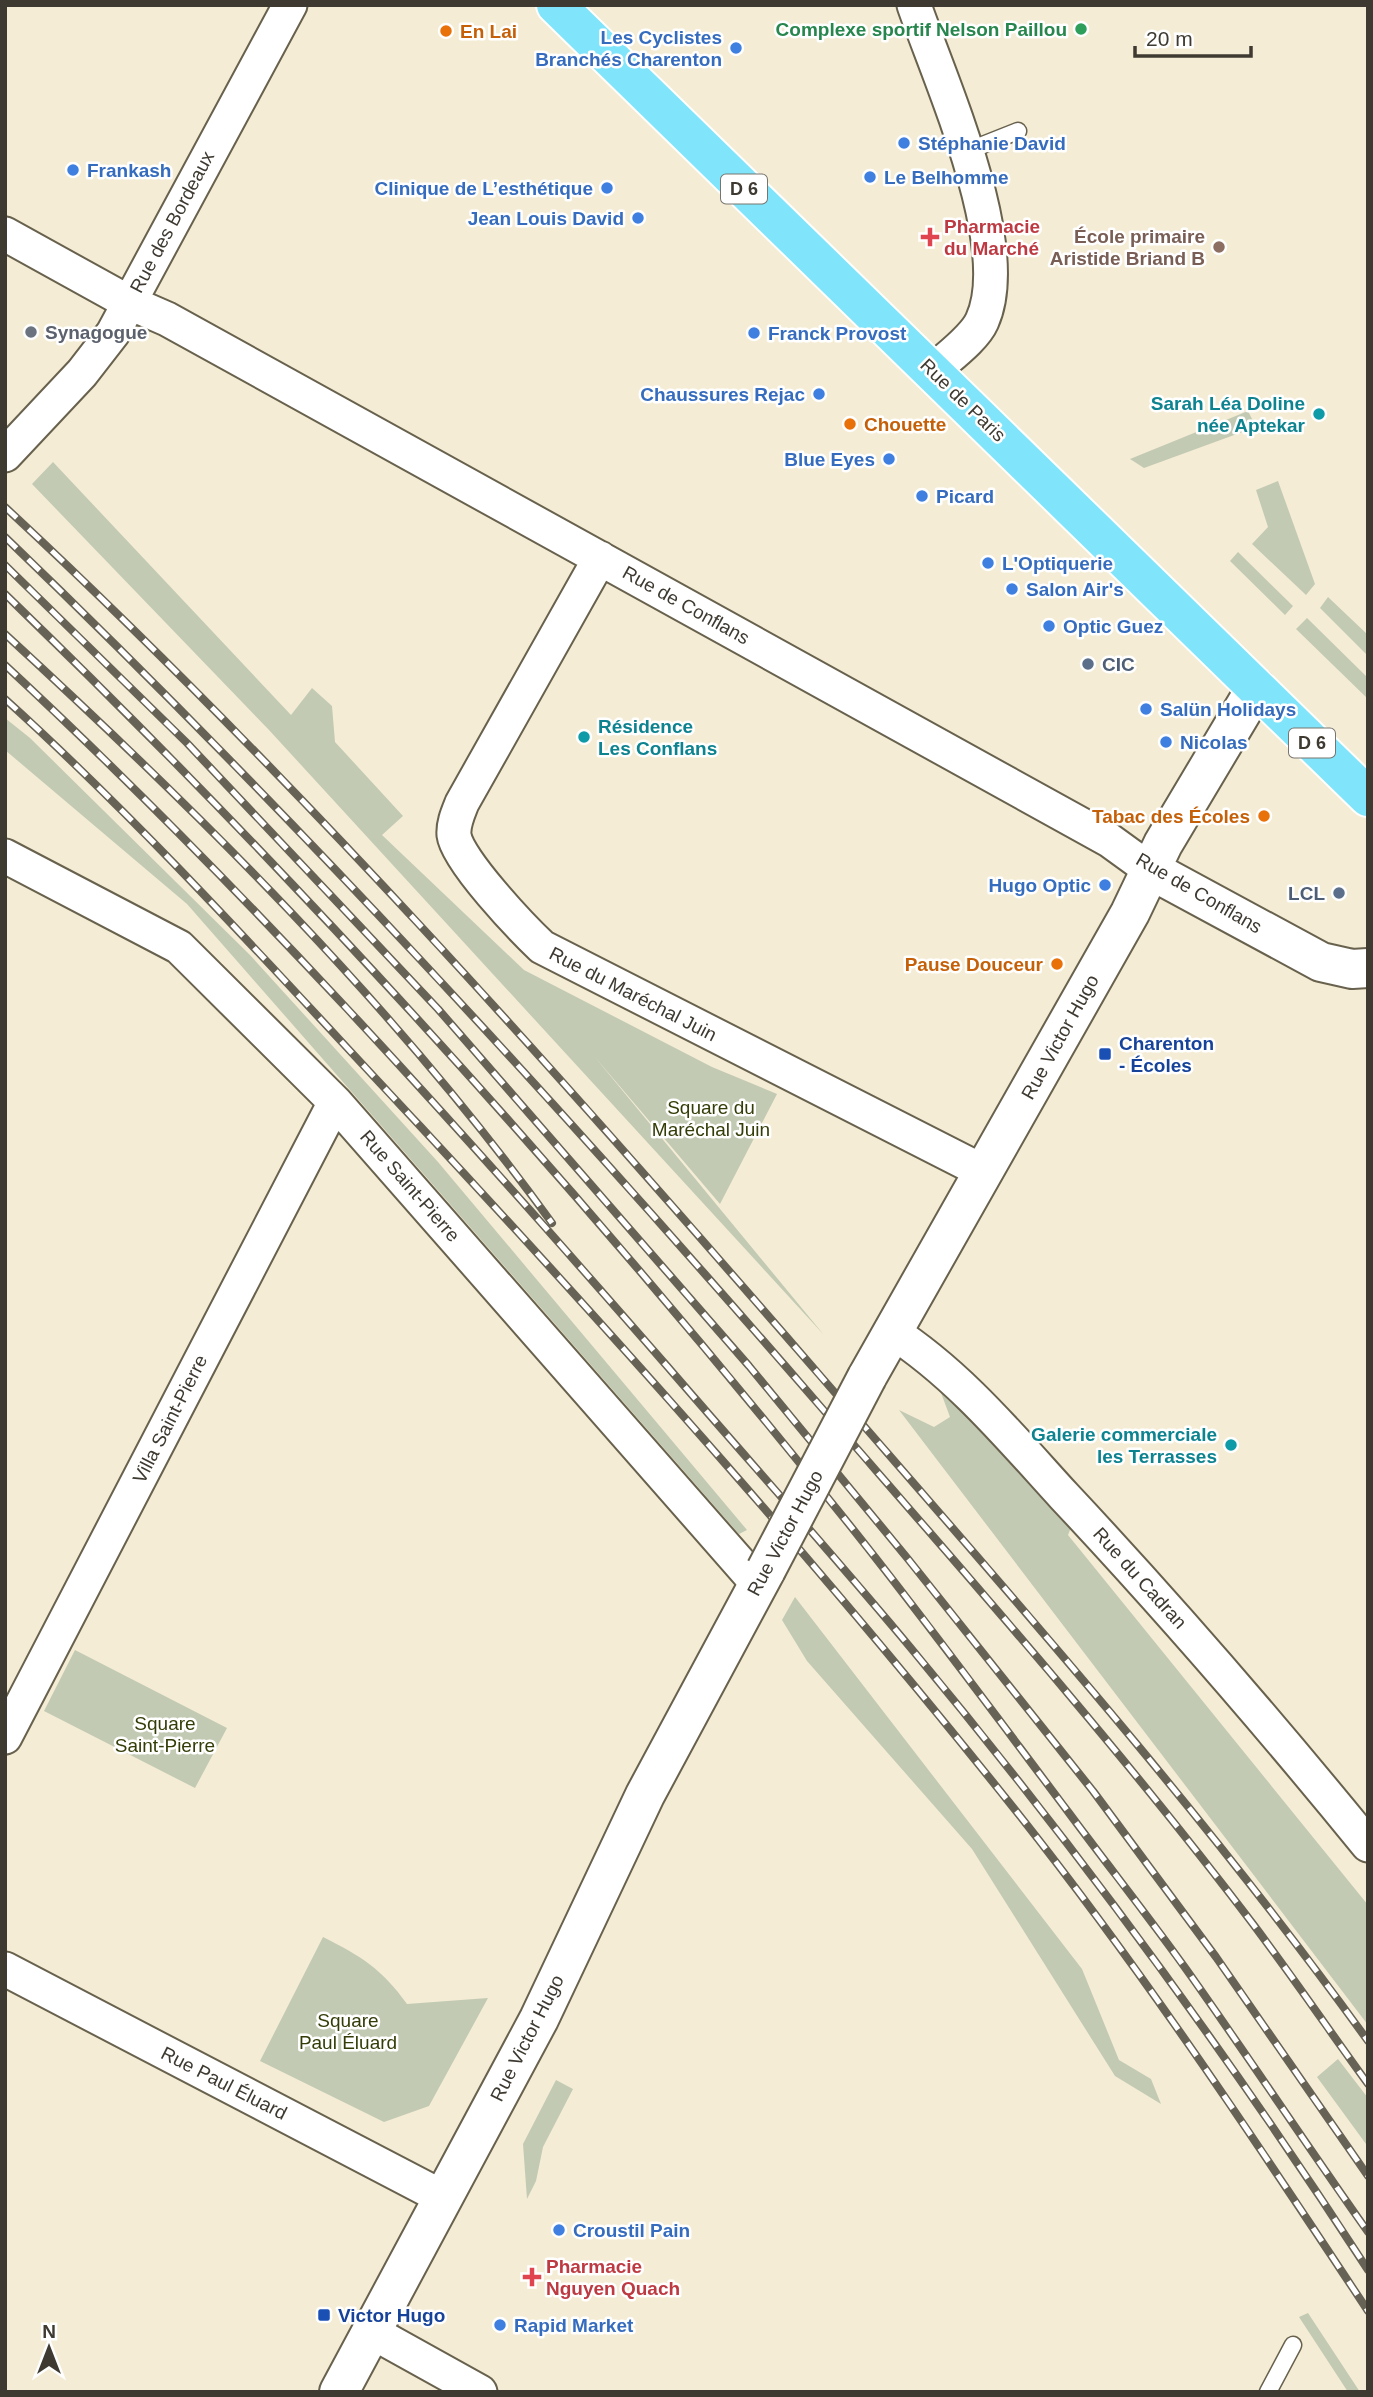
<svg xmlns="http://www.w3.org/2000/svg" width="1373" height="2397" viewBox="0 0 1373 2397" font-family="Arial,sans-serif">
<rect width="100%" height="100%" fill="#f4ecd4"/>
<path fill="#c3cab3" d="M 1248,411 L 1256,427 L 1144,468 L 1130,459 Z
M 53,462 L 291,715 L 312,688 L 332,706 L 335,742 L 403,816 L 382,835 L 524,970 L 712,1067 L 777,1094 L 720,1204 L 594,1056 L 824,1335 L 269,730 L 32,484 Z
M 1278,481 L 1315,584 L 1306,595 L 1252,544 L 1268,527 L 1256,490 Z
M 1238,552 L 1293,606 L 1285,615 L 1230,561 Z
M 1328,597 L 1368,635 L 1368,656 L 1320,608 Z
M 1307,618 L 1368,678 L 1368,699 L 1296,629 Z
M 5,718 L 30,738 L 250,955 L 438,1162 L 747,1530 L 739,1534 L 187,904 L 5,750 Z
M 937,1382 L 1074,1520 L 1068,1535 L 1368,1905 L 1368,2025 L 899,1410 L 934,1427 L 950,1417 Z
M 795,1597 L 1082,1969 L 1119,2060 L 1151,2079 L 1161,2104 L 1115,2076 L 972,1849 L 807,1661 L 782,1620 Z
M 75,1650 L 227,1728 L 195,1788 L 44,1711 Z
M 323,1937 C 361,1956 382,1969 407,2004 L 488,1998 L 429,2106 L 384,2122 L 260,2061 Z
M 1338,2059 L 1368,2098 L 1366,2144 L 1317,2077 Z
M 556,2080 L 573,2089 L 543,2147 L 536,2181 L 527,2199 L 523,2144 Z
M 1308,2313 L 1360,2392 L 1348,2392 L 1299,2317 Z"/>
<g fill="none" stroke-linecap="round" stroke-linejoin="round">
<defs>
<path id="service" d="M 965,152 L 1018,131
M 1268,2392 L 1293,2345"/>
<path id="minor" d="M 914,5 C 940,80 1016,247 982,321 C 974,339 948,357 933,371
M 5,234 L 128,302 L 167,319 L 1109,840 L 1149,869
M 5,455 L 82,373 L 113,333 L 290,5
M 600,558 L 462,803 C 458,813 453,824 454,835 C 457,860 522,928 542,947 L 982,1171
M 5,856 L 179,947 L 335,1102 L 758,1584
M 891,1331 C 958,1374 1011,1438 1064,1496 C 1170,1609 1270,1725 1368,1845
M 5,1737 L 335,1102
M 5,1969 L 442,2197
M 372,2332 L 480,2392"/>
<path id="tertiary" d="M 1149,869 L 1321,962 L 1352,969 L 1368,968
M 867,1377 L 1130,913 L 1163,844 L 1256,688
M 339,2392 L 539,2019 L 645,1795 L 766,1570"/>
<path id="primary" d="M 556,5 L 1368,797"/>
</defs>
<use href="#service" stroke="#68614d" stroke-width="19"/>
<use href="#minor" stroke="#68614d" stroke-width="37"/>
<use href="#tertiary" stroke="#68614d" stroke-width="42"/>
<use href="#primary" stroke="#fff" stroke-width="42"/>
<use href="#service" stroke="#fff" stroke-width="16"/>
<use href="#minor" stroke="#fff" stroke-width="33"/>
<use href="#tertiary" stroke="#fff" stroke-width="38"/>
<use href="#primary" stroke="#80e5fb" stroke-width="38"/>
<defs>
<path id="rail" d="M 5,507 C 295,776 559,1074 817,1372 C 1006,1590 1199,1806 1368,2041
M 5,537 C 289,810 556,1101 814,1399 C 963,1571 1115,1742 1253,1924 C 1292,1976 1329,2030 1368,2084
M 5,565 L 187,743 L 438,1009 L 749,1366 L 908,1559 L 1093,1791 L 1216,1957 L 1368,2176
M 5,594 C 306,885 586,1196 848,1523 C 924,1618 996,1716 1069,1813 C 1109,1867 1152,1921 1191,1976 C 1251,2061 1308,2147 1368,2232
M 5,634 C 202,815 395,1006 552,1223
M 5,665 C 241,884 456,1124 667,1366 C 748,1460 831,1552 910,1647 C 1074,1844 1228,2054 1368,2270
M 5,699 C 152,832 284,981 420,1126 C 627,1349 830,1577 1020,1816 C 1145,1974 1257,2143 1368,2311"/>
</defs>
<use href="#rail" stroke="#676256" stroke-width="8"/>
<use href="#rail" stroke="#fff" stroke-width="5" stroke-dasharray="16" stroke-linecap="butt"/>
<defs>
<path id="tertiary-bridge" d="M 766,1570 L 867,1377"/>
</defs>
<use href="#tertiary-bridge" stroke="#68614d" stroke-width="42" stroke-linecap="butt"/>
<use href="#tertiary-bridge" stroke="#fff" stroke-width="38"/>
</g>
<circle fill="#2e9e5b" stroke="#fff" stroke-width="2.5" cx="1081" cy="29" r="7"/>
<g fill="#e8710a" stroke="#fff" stroke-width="2.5">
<circle cx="446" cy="31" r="7"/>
<circle cx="850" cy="424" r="7"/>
<circle cx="1264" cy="816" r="7"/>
<circle cx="1057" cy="964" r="7"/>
</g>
<g fill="#3f7fe0" stroke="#fff" stroke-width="2.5">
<circle cx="736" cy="48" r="7"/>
<circle cx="904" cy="143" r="7"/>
<circle cx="73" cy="170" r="7"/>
<circle cx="870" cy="177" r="7"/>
<circle cx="607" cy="188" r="7"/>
<circle cx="638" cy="218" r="7"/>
<circle cx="754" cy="333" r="7"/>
<circle cx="819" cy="394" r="7"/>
<circle cx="889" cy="459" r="7"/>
<circle cx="922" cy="496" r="7"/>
<circle cx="988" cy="563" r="7"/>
<circle cx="1012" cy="589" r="7"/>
<circle cx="1049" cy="626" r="7"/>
<circle cx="1146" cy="709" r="7"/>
<circle cx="1166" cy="742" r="7"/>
<circle cx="1105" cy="885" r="7"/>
<circle cx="559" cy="2230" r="7"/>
<circle cx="500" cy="2325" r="7"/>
</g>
<g fill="#e0444e" stroke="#fff" stroke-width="2.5">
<path d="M926.5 226.5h7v7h7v7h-7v7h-7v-7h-7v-7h7z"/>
<path d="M528.5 2266.5h7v7h7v7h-7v7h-7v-7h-7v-7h7z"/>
</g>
<circle fill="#8d6e63" stroke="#fff" stroke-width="2.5" cx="1219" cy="247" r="7"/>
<circle fill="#6b7280" stroke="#fff" stroke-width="2.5" cx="31" cy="332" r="7"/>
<g fill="#0f9aa8" stroke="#fff" stroke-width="2.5">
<circle cx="1319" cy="414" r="7"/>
<circle cx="584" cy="737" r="7"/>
<circle cx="1231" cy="1445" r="7"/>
</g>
<g fill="#5c6f8a" stroke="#fff" stroke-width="2.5">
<circle cx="1088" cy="664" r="7"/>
<circle cx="1339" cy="893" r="7"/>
</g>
<g fill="#1a4fb4" stroke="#fff" stroke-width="2.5">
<rect x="1098" y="1047" width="14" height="14" rx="3.5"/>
<rect x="317" y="2308" width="14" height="14" rx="3.5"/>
</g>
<g text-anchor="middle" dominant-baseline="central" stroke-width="5" stroke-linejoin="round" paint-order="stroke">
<g fill="#fff" stroke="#78756f" stroke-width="2">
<rect x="721" y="174.5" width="46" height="29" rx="5"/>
<rect x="1289" y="728.5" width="46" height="29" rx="5"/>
</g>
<g font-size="18" font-weight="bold" fill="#3e3a31">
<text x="744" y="189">D 6</text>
<text x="1312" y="743">D 6</text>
</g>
<g font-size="19" font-weight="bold" fill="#27864d" stroke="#fff" text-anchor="end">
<text x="1067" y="29">Complexe sportif Nelson Paillou</text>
</g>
<g font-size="19" font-weight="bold" fill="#c56008" stroke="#fff" text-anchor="start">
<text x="460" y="31">En Lai</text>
<text x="864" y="424">Chouette</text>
<text x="1250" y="816" text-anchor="end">Tabac des Écoles</text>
<text x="1043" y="964" text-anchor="end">Pause Douceur</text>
</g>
<g font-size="19" font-weight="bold" fill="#366cbe" stroke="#fff" text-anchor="start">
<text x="722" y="37" text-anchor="end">Les Cyclistes<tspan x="722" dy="22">Branchés Charenton</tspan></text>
<text x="918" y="143">Stéphanie David</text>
<text x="87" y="170">Frankash</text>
<text x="884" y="177">Le Belhomme</text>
<text x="593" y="188" text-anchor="end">Clinique de L’esthétique</text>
<text x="624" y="218" text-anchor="end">Jean Louis David</text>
<text x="768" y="333">Franck Provost</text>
<text x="805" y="394" text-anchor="end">Chaussures Rejac</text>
<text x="875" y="459" text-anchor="end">Blue Eyes</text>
<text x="936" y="496">Picard</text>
<text x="1002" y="563">L'Optiquerie</text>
<text x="1026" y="589">Salon Air's</text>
<text x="1063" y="626">Optic Guez</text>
<text x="1160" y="709">Salün Holidays</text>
<text x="1180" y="742">Nicolas</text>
<text x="1091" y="885" text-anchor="end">Hugo Optic</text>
<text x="573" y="2230">Croustil Pain</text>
<text x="514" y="2325">Rapid Market</text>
</g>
<g font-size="19" fill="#3e3a31" stroke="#fff">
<text transform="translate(172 222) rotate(-62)">Rue des Bordeaux</text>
<text transform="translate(963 400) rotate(44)">Rue de Paris</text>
<text transform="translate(686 605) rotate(29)">Rue de Conflans</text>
<text transform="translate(1199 893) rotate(30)">Rue de Conflans</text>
<text transform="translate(633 994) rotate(27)">Rue du Maréchal Juin</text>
<text transform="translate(1060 1037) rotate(-61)">Rue Victor Hugo</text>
<text transform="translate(410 1186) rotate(49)">Rue Saint-Pierre</text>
<text transform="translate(170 1419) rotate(-63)">Villa Saint-Pierre</text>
<text transform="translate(785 1533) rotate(-62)">Rue Victor Hugo</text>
<text transform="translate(1140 1578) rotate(48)">Rue du Cadran</text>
<text transform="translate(527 2038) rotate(-63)">Rue Victor Hugo</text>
<text transform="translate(224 2083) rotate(27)">Rue Paul Éluard</text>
</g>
<g font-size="19" font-weight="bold" fill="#be3a42" stroke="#fff" text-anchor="start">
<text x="944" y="226">Pharmacie<tspan x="944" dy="22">du Marché</tspan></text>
<text x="546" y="2266">Pharmacie<tspan x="546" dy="22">Nguyen Quach</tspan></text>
</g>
<g font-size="19" font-weight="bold" fill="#785e54" stroke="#fff" text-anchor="end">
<text x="1205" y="236">École primaire<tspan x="1205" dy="22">Aristide Briand B</tspan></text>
</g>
<g font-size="19" font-weight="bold" fill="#5b616d" stroke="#fff" text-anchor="start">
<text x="45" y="332">Synagogue</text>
</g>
<g font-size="19" font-weight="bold" fill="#0d838f" stroke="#fff" text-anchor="end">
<text x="1305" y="403">Sarah Léa Doline<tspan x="1305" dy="22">née Aptekar</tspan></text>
<text x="598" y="726" text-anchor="start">Résidence<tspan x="598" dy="22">Les Conflans</tspan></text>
<text x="1217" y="1434">Galerie commerciale<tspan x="1217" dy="22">les Terrasses</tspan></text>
</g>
<g font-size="19" font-weight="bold" fill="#4e5e75" stroke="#fff" text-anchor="start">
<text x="1102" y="664">CIC</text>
<text x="1325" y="893" text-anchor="end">LCL</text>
</g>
<g font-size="19" font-weight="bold" fill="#164399" stroke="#fff" text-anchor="start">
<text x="1119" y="1043">Charenton<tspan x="1119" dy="22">- Écoles</tspan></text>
<text x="338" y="2315">Victor Hugo</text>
</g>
<g font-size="19" fill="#343d07" stroke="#fff">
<text x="711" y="1107">Square du<tspan x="711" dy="22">Maréchal Juin</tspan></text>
<text x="165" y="1723">Square<tspan x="165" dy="22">Saint-Pierre</tspan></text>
<text x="348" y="2020">Square<tspan x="348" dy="22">Paul Éluard</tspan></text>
</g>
</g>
<rect width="1373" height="2397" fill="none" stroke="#3e3a31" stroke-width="14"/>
<g transform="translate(49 2348)" stroke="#ffffff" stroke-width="5" paint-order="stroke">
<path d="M0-5L12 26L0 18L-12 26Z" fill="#3e3a31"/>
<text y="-10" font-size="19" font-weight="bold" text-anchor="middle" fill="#3e3a31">N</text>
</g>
<path d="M1135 46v10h116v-10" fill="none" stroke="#3e3a31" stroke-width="3.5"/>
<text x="1146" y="46" font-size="21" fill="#3e3a31" stroke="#ffffff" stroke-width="5" paint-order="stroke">20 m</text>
</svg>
